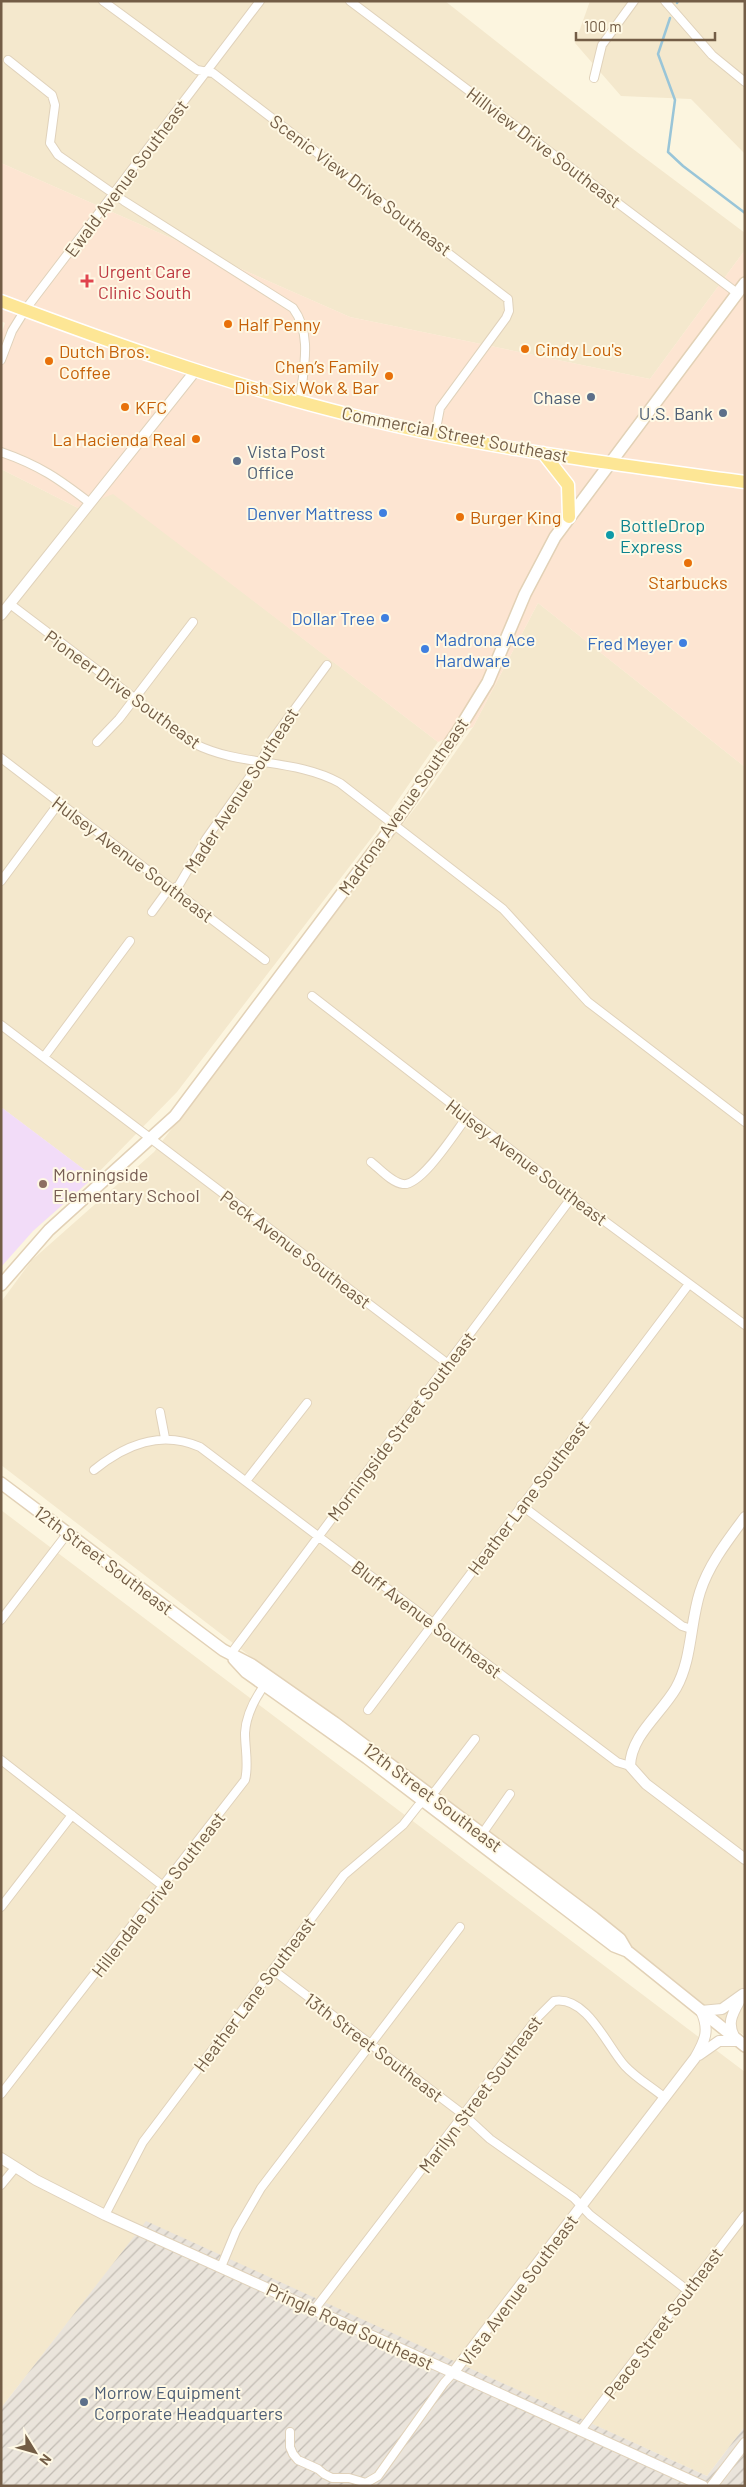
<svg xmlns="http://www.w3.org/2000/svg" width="746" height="2487" viewBox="0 0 746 2487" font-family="Barlow,sans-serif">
<defs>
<pattern id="industrial-furrows" width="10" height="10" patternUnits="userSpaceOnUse" patternTransform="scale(1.25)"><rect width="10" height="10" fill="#eae4db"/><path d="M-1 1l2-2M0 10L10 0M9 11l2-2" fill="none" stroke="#c2bcb3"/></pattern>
</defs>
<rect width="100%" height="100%" fill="#fcf5df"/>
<path fill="#f4e8cd" d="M 1,1 L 445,1 L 629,146 L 745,233 L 745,250 L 650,379 L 350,317 L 1,163 Z
M 590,1 L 745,1 L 745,154 L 691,99 L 621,96 L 575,43 Z
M 1,469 L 78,508 L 113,493 L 438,742 L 376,832 L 177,1092 L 94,1177 L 1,1107 Z
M 538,603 L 745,767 L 745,2036 L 1,1465 L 1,1302 L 32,1260 L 154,1152 L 431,787 L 473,727 Z
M 1,1510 L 745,2072 L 745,2426 L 707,2476 L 146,2222 L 1,2408 Z"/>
<path fill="#fde5d2" d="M 1,163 L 350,317 L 650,379 L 745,250 L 745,767 L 538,603 L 473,727 L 438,742 L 113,494 L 78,508 L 1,469 L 1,335 L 5,323 L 1,321 Z"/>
<path fill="url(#industrial-furrows)" d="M 146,2221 L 707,2476 L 745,2426 L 745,2486 L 1,2486 L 1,2408 Z"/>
<path fill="#f2dcf8" d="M 1,1107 L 94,1177 L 33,1231 L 1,1267 Z"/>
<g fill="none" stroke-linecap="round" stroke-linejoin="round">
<path stroke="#99c5d8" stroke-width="2.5" d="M 677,3 L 678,1
M 670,18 L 658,54 L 675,100 L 668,152 L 683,166 L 745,213"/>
<defs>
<path id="minor" d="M 103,1 L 197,70 L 213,73 L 508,299 L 509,311 L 506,318 L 440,408 L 435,434
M 350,1 L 737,293
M 665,1 L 712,55 L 745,82
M 8,60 L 52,95 L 55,105 L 50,143 L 58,155 L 124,201 L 293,308 C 313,335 303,370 300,401
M 594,78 L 602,45 L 634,1
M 1,360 L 12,331 L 25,310 L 260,1
M 1,452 C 39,465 59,479 90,503
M 10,604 L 195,744 C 241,767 295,758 340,783 L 503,909 L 588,1002 L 745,1122
M 97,742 L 119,719 L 193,622
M 1,758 L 265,960
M 1,881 L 59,803
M 152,912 L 165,894 L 179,885 L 206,839 L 261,761 L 272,740 L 327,665
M 312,996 L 572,1197 L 745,1325
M 1,1025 L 448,1364
M 44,1057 L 130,941
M 371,1162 C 380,1169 392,1183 403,1184 C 421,1187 456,1131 467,1117
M 160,1412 L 165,1438
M 94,1470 C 126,1444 161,1430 200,1447 L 617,1762 L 630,1766
M 246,1481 L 307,1403
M 521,1505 L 682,1626 L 691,1629
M 1,1620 L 67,1534
M 230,1655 L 572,1197
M 368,1710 L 689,1284
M 1,1760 L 163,1886
M 482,1834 L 510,1794
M 1,1907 L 72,1815
M 273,1970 L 464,2115 L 490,2139 L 574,2198 L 590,2215 L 687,2290
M 1,2094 L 245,1780 C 249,1765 245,1749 245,1733 C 246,1714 255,1698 266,1683
M 1,2185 L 15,2168
M 105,2215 L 143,2142 L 344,1875 L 403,1825 L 418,1806 L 436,1790 L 475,1739
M 221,2267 L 236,2231 L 261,2188 L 460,1927
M 314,2310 L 538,2017 L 554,2001 C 587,1995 608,2048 625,2066 C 636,2078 652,2087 665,2098
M 581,2430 L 745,2215
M 290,2432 L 290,2447 L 293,2454 L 298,2460 L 318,2469 L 324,2474 L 332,2478 L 349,2478 L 366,2483 L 378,2476 L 444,2383 L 453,2373"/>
<path id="tertiary" d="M 1,615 L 196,370
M 745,1517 C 728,1540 709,1564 700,1592 C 690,1623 692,1660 676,1688 C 661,1714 631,1735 630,1766 L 646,1784 L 745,1859
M 735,2038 C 726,2023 733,2013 740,2000
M 699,2055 L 719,2041 L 738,2041
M 1,2158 L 36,2180 L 105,2215 L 703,2486
M 453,2373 L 695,2058 C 705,2041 710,2030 701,2011 L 722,2009 L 743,1994
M 712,2486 L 745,2443"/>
<path id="secondary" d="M 1,1285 L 49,1230 L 175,1116 L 394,824 L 458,731 L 488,682 L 525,594 L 555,537 L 745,283
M 1,1483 L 223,1650 L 252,1665 L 335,1723 L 594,1918 L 620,1939 L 627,1951 L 745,2046
M 234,1659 L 246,1672 L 367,1758 L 614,1946 L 627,1951"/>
<path id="primary" d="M 1,301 C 110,342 219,381 331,410 C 467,446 606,463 745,482
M 543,453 L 568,485 L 569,517"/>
</defs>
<use href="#minor" stroke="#e0d2bb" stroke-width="10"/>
<use href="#tertiary" stroke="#e0d2bb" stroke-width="12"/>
<use href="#secondary" stroke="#e2d1b6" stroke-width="14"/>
<use href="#primary" stroke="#fff" stroke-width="15"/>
<use href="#minor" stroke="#fff" stroke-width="8"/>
<use href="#tertiary" stroke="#fff" stroke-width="10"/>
<use href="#secondary" stroke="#fff" stroke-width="11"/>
<use href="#primary" stroke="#fde695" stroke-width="12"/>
</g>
<path fill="#e0444e" stroke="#fff9e5" stroke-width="2" d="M84.5 273.5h5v5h5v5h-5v5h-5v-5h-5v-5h5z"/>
<g fill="#e8710a" stroke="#fff9e5" stroke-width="2">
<circle cx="228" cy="324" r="5"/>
<circle cx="525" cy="349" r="5"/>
<circle cx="49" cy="361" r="5"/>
<circle cx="389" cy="376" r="5"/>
<circle cx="125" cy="407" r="5"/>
<circle cx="196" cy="439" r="5"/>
<circle cx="460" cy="517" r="5"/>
<circle cx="688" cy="563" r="5"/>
</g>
<g fill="#5c6f8a" stroke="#fff9e5" stroke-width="2">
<circle cx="591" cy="397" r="5"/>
<circle cx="723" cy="413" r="5"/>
<circle cx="237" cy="461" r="5"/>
<circle cx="84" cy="2402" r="5"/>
</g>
<g fill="#3f7fe0" stroke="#fff9e5" stroke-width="2">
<circle cx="383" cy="513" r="5"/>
<circle cx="385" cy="618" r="5"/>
<circle cx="683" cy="643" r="5"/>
<circle cx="425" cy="649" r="5"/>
</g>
<circle fill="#0f9aa8" stroke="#fff9e5" stroke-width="2" cx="610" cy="535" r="5"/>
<circle fill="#8d6e63" stroke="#fff9e5" stroke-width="2" cx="43" cy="1184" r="5"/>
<g text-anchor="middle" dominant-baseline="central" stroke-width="4" stroke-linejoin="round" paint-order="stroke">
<g font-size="18" fill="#735d46" stroke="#fff9e5">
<text transform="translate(544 147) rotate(37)">Hillview Drive Southeast</text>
<text transform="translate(126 178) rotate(-53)">Ewald Avenue Southeast</text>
<text transform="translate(361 185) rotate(37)">Scenic View Drive Southeast</text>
<text transform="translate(455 434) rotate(11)">Commercial Street Southeast</text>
<text transform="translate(123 689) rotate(36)">Pioneer Drive Southeast</text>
<text transform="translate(241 790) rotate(-57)">Mader Avenue Southeast</text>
<text transform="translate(403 806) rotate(-55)">Madrona Avenue Southeast</text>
<text transform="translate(133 859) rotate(37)">Hulsey Avenue Southeast</text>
<text transform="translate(527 1162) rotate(37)">Hulsey Avenue Southeast</text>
<text transform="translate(296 1249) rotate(37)">Peck Avenue Southeast</text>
<text transform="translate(401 1426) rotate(-53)">Morningside Street Southeast</text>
<text transform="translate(528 1497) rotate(-53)">Heather Lane Southeast</text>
<text transform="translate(104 1560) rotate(37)">12th Street Southeast</text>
<text transform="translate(427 1619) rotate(37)">Bluff Avenue Southeast</text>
<text transform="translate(433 1797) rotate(37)">12th Street Southeast</text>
<text transform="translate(158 1894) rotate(-52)">Hillendale Drive Southeast</text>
<text transform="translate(254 1994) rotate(-53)">Heather Lane Southeast</text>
<text transform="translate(374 2047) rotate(37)">13th Street Southeast</text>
<text transform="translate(480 2094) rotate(-53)">Marilyn Street Southeast</text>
<text transform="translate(518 2290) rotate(-53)">Vista Avenue Southeast</text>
<text transform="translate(663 2323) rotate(-53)">Peace Street Southeast</text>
<text transform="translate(350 2326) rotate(25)">Pringle Road Southeast</text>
</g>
<g font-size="18" fill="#be3a42" stroke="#fff9e5" text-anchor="start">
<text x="98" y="271">Urgent Care<tspan x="98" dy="21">Clinic South</tspan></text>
</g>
<g font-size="18" fill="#c56008" stroke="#fff9e5" text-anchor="start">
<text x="238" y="324">Half Penny</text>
<text x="535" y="349">Cindy Lou's</text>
<text x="59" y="351">Dutch Bros.<tspan x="59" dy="21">Coffee</tspan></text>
<text x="379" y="366" text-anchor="end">Chen’s Family<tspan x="379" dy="21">Dish Six Wok &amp; Bar</tspan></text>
<text x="135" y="407">KFC</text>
<text x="186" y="439" text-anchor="end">La Hacienda Real</text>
<text x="470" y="517">Burger King</text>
<text x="688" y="582" text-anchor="middle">Starbucks</text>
</g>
<g font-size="18" fill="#4e5e75" stroke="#fff9e5" text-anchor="end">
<text x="581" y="397">Chase</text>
<text x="713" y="413">U.S. Bank</text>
<text x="247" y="451" text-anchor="start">Vista Post<tspan x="247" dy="21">Office</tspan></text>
<text x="94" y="2392" text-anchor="start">Morrow Equipment<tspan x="94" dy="21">Corporate Headquarters</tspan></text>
</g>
<g font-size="18" fill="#366cbe" stroke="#fff9e5" text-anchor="end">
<text x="373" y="513">Denver Mattress</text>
<text x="375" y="618">Dollar Tree</text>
<text x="435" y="639" text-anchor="start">Madrona Ace<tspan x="435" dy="21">Hardware</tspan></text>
<text x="673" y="643">Fred Meyer</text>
</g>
<g font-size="18" fill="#0d838f" stroke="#fff9e5" text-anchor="start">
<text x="620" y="525">BottleDrop<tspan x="620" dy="21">Express</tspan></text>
</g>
<g font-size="18" fill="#785e54" stroke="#fff9e5" text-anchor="start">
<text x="53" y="1174">Morningside<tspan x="53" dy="21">Elementary School</tspan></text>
</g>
</g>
<rect width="746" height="2487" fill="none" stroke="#735d46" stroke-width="5"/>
<g transform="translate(35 2452) rotate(127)" stroke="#fff9e5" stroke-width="4" paint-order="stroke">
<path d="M0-4L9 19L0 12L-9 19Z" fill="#735d46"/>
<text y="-8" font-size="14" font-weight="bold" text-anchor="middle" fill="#735d46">N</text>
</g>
<path d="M576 32v8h139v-8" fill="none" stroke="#735d46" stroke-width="2.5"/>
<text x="584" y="32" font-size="15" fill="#735d46" stroke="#fff9e5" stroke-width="4" paint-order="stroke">100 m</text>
</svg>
